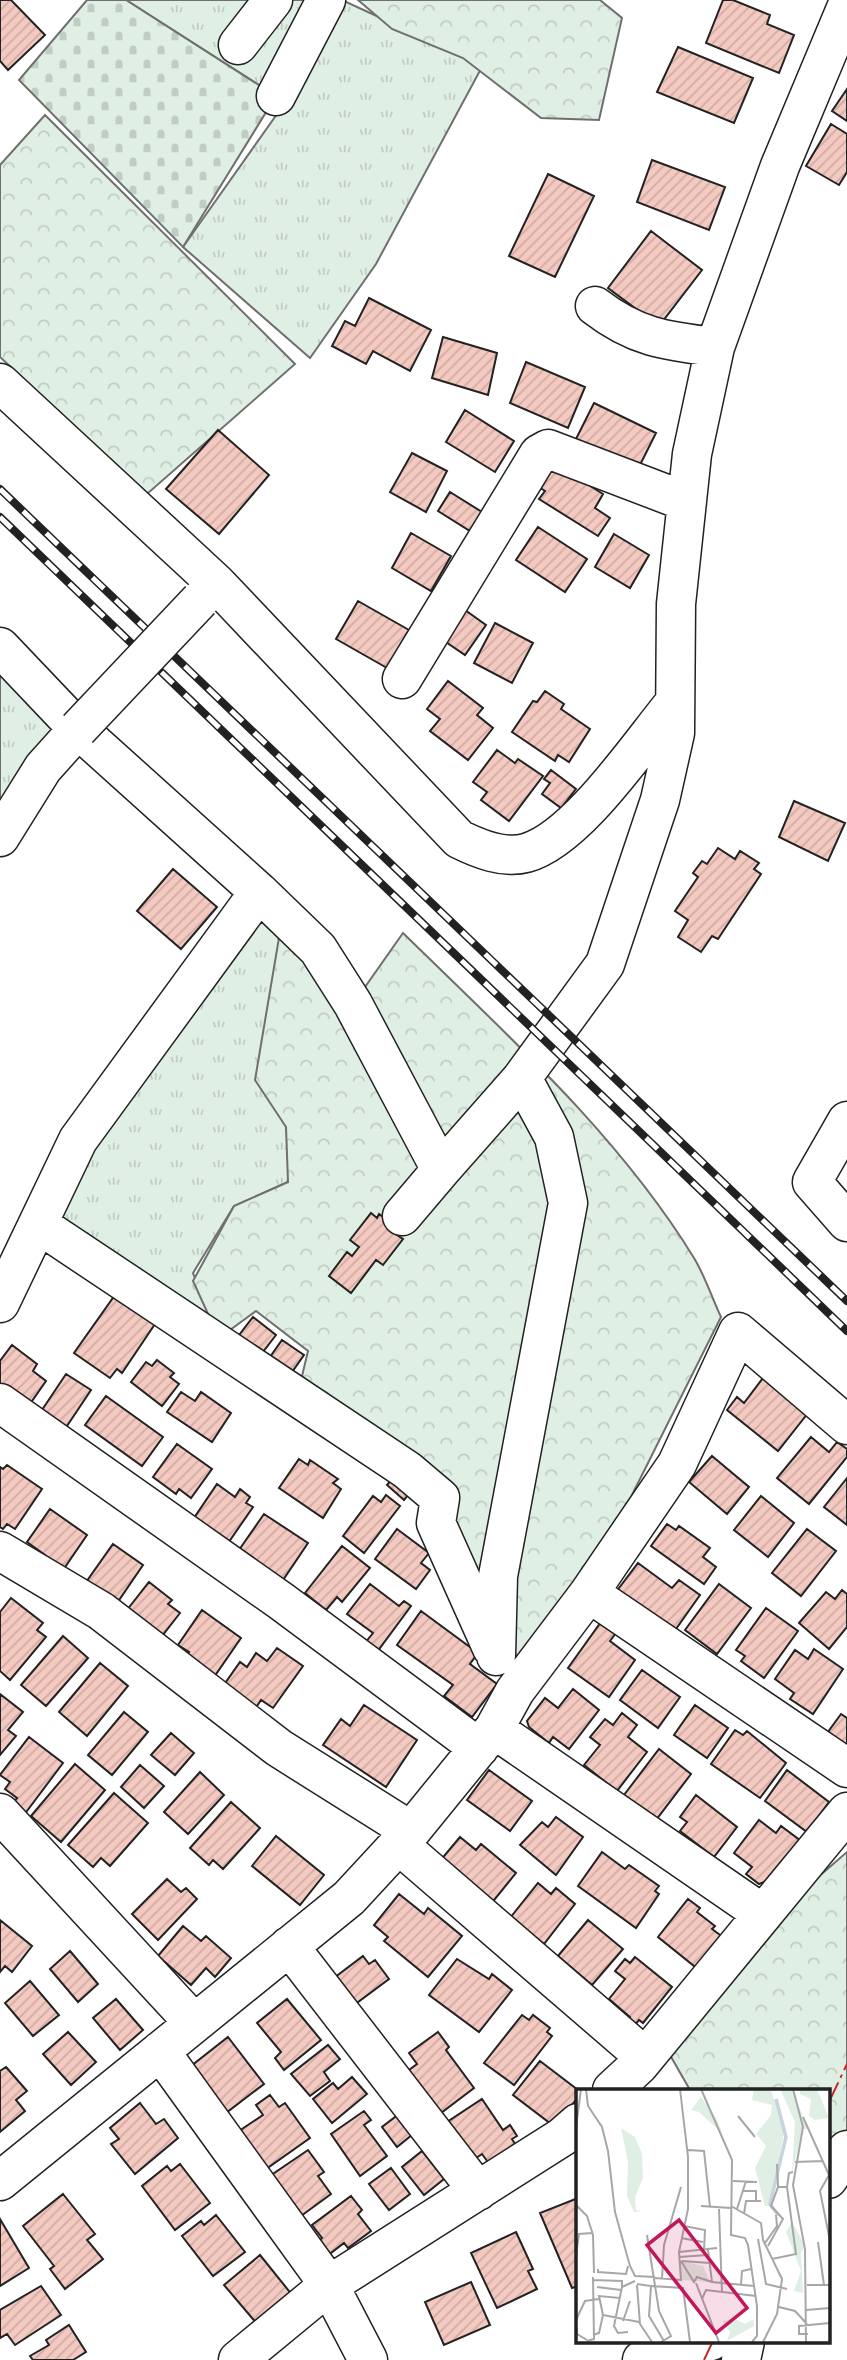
<svg xmlns="http://www.w3.org/2000/svg" width="847" height="2360" viewBox="0 0 847 2360" font-family="Quicksand,sans-serif">
<defs>
<pattern id="grass-tufts" width="24" height="20" patternUnits="userSpaceOnUse" patternTransform="scale(1.75)"><rect width="24" height="20" fill="#e0efe3"/><path d="M3 7l-1-3M5 7V3M7 7l1-3M15 17l-1-3M17 17v-4M19 17l1-3" fill="none" stroke="#c0cdc2"/></pattern>
<pattern id="forest-crowns" width="20" height="18" patternUnits="userSpaceOnUse" patternTransform="scale(1.75)"><rect width="20" height="18" fill="#e0efe3"/><path d="M2 6a3 3 0 1 1 6 0M12 15a3 3 0 1 1 6 0" fill="none" stroke="#c0cdc2"/></pattern>
<pattern id="cemetery-stones" width="16" height="16" patternUnits="userSpaceOnUse" patternTransform="scale(1.75)"><rect width="16" height="16" fill="#e0efe3"/><path d="M2 7V4a2 2 0 0 1 4 0v3zM10 15v-3a2 2 0 0 1 4 0v3z" fill="#c0cdc2"/></pattern>
<pattern id="building-hatch" width="6" height="6" patternUnits="userSpaceOnUse" patternTransform="scale(1.75)"><rect width="6" height="6" fill="#f3c9c0"/><path d="M-1 1l2-2M0 6l6-6M5 7l2-2" fill="none" stroke="#d0aca5"/></pattern>
</defs>
<rect width="100%" height="100%" fill="#fff"/>
<path fill="url(#grass-tufts)" stroke="#6f6f6f" stroke-width="2" d="M 126,0 L 326,0 L 276,96 Z
M 342,0 L 483,65 L 376,264 L 310,358 L 183,247 L 282,107 Z
M 0,667 L 63,731 L 0,834 Z
M 255,898 L 282,920 L 286,1127 L 293,1180 L 234,1206 L 193,1273 L 219,1338 L 42,1226 Z"/>
<path fill="url(#forest-crowns)" stroke="#6f6f6f" stroke-width="2" d="M 358,0 L 600,0 L 622,18 L 599,120 L 541,118 L 463,58 L 392,29 Z
M 45,115 L 295,364 L 147,494 L 0,357 L 0,165 Z
M 282,920 L 353,1004 L 403,933 C 506,1034 618,1134 694,1258 C 705,1276 712,1298 721,1317 L 631,1497 L 510,1682 L 440,1498 L 297,1397 L 308,1351 L 256,1311 L 219,1338 L 193,1281 L 234,1206 L 288,1182 L 286,1127 L 255,1080 Z
M 847,1852 L 847,2139 L 828,2172 L 828,2090 L 690,2090 L 670,2055 L 786,1905 Z"/>
<path fill="url(#cemetery-stones)" stroke="#6f6f6f" stroke-width="2" d="M 87,0 L 126,0 L 276,96 L 183,247 L 19,80 Z"/>
<path fill="url(#building-hatch)" stroke="#222" stroke-width="2" d="M 0,0 L 11,0 L 45,35 L 8,70 L 0,61 Z
M 723,0 L 733,0 L 770,15 L 767,24 L 794,35 L 779,73 L 706,43 Z
M 678,47 L 753,78 L 734,123 L 657,92 Z
M 847,89 L 847,121 L 832,111 Z
M 831,124 L 847,134 L 847,172 L 839,185 L 806,166 Z
M 652,160 L 725,187 L 709,230 L 637,202 Z
M 548,174 L 594,196 L 555,277 L 509,256 Z
M 651,231 L 702,270 L 659,326 L 608,288 Z
M 369,298 L 431,330 L 410,371 L 373,351 L 366,364 L 332,346 L 345,321 L 355,326 Z
M 443,337 L 497,353 L 488,395 L 432,378 Z
M 526,362 L 585,387 L 568,428 L 510,403 Z
M 594,403 L 656,433 L 637,471 L 574,443 Z
M 465,410 L 514,441 L 495,472 L 446,442 Z
M 218,430 L 269,475 L 219,534 L 166,489 Z
M 412,453 L 447,471 L 426,512 L 390,492 Z
M 549,460 L 603,494 L 595,508 L 610,518 L 598,536 L 539,499 L 545,491 L 534,484 Z
M 450,492 L 482,512 L 470,531 L 438,511 Z
M 538,527 L 587,559 L 565,592 L 516,560 Z
M 411,533 L 451,556 L 431,591 L 392,568 Z
M 614,534 L 649,555 L 630,588 L 595,567 Z
M 358,601 L 409,630 L 387,668 L 336,639 Z
M 465,610 L 486,625 L 465,655 L 443,640 Z
M 495,623 L 533,643 L 512,683 L 474,663 Z
M 448,681 L 483,708 L 477,715 L 493,728 L 468,760 L 430,731 L 440,719 L 427,709 Z
M 545,691 L 564,704 L 561,709 L 590,729 L 569,762 L 558,755 L 555,761 L 512,732 L 533,701 L 537,702 Z
M 497,750 L 515,763 L 518,759 L 543,776 L 509,821 L 481,800 L 487,792 L 473,782 Z
M 551,770 L 576,789 L 561,808 L 542,794 L 550,783 L 544,779 Z
M 794,801 L 845,823 L 828,861 L 779,837 Z
M 718,848 L 735,859 L 740,851 L 759,863 L 754,869 L 761,874 L 718,939 L 712,936 L 701,952 L 678,937 L 688,920 L 675,911 L 698,877 L 693,873 L 702,861 L 707,864 Z
M 173,869 L 217,907 L 181,949 L 137,911 Z
M 371,1213 L 377,1218 L 379,1214 L 401,1230 L 397,1235 L 403,1239 L 383,1265 L 376,1260 L 351,1293 L 329,1276 L 347,1252 L 352,1256 L 359,1247 L 350,1240 Z
M 115,1295 L 155,1324 L 122,1373 L 117,1369 L 110,1378 L 74,1353 Z
M 253,1317 L 276,1335 L 259,1357 L 236,1339 Z
M 282,1340 L 304,1355 L 292,1372 L 270,1357 Z
M 12,1345 L 37,1364 L 33,1371 L 46,1381 L 25,1411 L 0,1393 L 0,1361 Z
M 157,1360 L 174,1373 L 170,1377 L 179,1384 L 162,1406 L 131,1382 L 146,1362 L 152,1366 Z
M 66,1374 L 91,1390 L 61,1435 L 36,1419 Z
M 763,1378 L 808,1413 L 778,1451 L 727,1410 L 737,1397 L 744,1403 Z
M 181,1392 L 195,1401 L 201,1392 L 231,1413 L 212,1442 L 167,1412 Z
M 106,1396 L 163,1437 L 142,1466 L 85,1425 Z
M 811,1437 L 829,1452 L 837,1442 L 847,1449 L 847,1457 L 809,1504 L 777,1478 Z
M 177,1444 L 212,1469 L 191,1498 L 179,1489 L 176,1494 L 153,1477 Z
M 712,1456 L 749,1487 L 727,1514 L 689,1482 Z
M 299,1459 L 308,1465 L 310,1460 L 338,1479 L 333,1483 L 341,1489 L 323,1518 L 279,1488 Z
M 7,1465 L 42,1489 L 15,1529 L 7,1524 L 3,1529 L 0,1527 L 0,1467 L 3,1469 Z
M 399,1471 L 416,1485 L 404,1500 L 387,1485 Z
M 847,1478 L 847,1525 L 824,1507 Z
M 217,1484 L 235,1497 L 240,1489 L 250,1497 L 246,1503 L 253,1507 L 222,1552 L 192,1521 Z
M 386,1495 L 400,1506 L 364,1553 L 343,1536 L 373,1496 L 381,1502 Z
M 761,1496 L 794,1523 L 768,1557 L 734,1530 Z
M 50,1509 L 87,1535 L 61,1573 L 42,1559 L 45,1555 L 27,1542 Z
M 264,1514 L 308,1543 L 283,1580 L 239,1550 Z
M 667,1524 L 676,1530 L 679,1526 L 710,1548 L 703,1557 L 716,1567 L 704,1584 L 651,1546 Z
M 397,1529 L 429,1553 L 421,1563 L 430,1570 L 416,1589 L 375,1559 Z
M 807,1529 L 836,1551 L 801,1596 L 772,1573 Z
M 113,1544 L 143,1565 L 115,1606 L 84,1585 Z
M 342,1546 L 370,1568 L 342,1602 L 337,1597 L 326,1610 L 305,1593 Z
M 638,1563 L 672,1588 L 679,1580 L 700,1595 L 671,1636 L 616,1592 Z
M 149,1582 L 172,1600 L 168,1604 L 180,1613 L 162,1636 L 127,1610 Z
M 370,1584 L 399,1606 L 404,1601 L 411,1606 L 377,1652 L 365,1643 L 373,1633 L 347,1614 Z
M 719,1584 L 751,1608 L 717,1654 L 685,1630 Z
M 842,1590 L 847,1594 L 847,1627 L 829,1649 L 799,1623 L 826,1592 L 835,1599 Z
M 11,1598 L 43,1623 L 37,1630 L 46,1637 L 10,1680 L 0,1671 L 0,1612 Z
M 766,1608 L 798,1631 L 764,1678 L 741,1661 L 745,1656 L 736,1650 Z
M 202,1610 L 241,1638 L 214,1677 L 185,1657 L 189,1652 L 178,1645 Z
M 421,1611 L 478,1653 L 470,1664 L 497,1684 L 472,1717 L 444,1696 L 453,1685 L 397,1645 Z
M 601,1622 L 616,1633 L 610,1641 L 635,1660 L 609,1697 L 568,1668 Z
M 63,1636 L 88,1658 L 46,1706 L 21,1685 Z
M 277,1648 L 303,1666 L 273,1708 L 261,1700 L 253,1712 L 221,1689 L 240,1662 L 247,1667 L 256,1653 L 267,1661 Z
M 814,1649 L 843,1669 L 813,1714 L 790,1699 L 794,1693 L 775,1679 L 795,1650 L 808,1659 Z
M 100,1663 L 128,1686 L 87,1736 L 59,1712 Z
M 642,1670 L 680,1697 L 658,1728 L 620,1700 Z
M 573,1689 L 599,1710 L 569,1749 L 553,1737 L 549,1743 L 529,1727 L 527,1721 L 545,1698 L 558,1708 Z
M 0,1694 L 23,1712 L 8,1730 L 16,1736 L 0,1755 Z
M 364,1705 L 417,1740 L 386,1787 L 323,1745 L 341,1719 L 350,1726 Z
M 695,1705 L 728,1728 L 707,1758 L 674,1735 Z
M 124,1712 L 148,1732 L 112,1775 L 88,1755 Z
M 622,1713 L 637,1725 L 628,1737 L 647,1752 L 617,1791 L 584,1765 L 600,1745 L 590,1737 L 605,1719 L 613,1725 Z
M 841,1714 L 847,1718 L 847,1751 L 825,1736 Z
M 735,1730 L 743,1735 L 747,1731 L 786,1763 L 760,1798 L 711,1764 Z
M 171,1733 L 194,1753 L 175,1775 L 151,1755 Z
M 29,1737 L 63,1763 L 21,1819 L 8,1810 L 17,1798 L 5,1789 L 10,1782 L 0,1775 Z
M 659,1749 L 691,1774 L 656,1820 L 624,1795 Z
M 75,1764 L 105,1790 L 61,1842 L 31,1816 Z
M 140,1765 L 164,1786 L 144,1808 L 121,1787 Z
M 489,1770 L 532,1801 L 510,1831 L 467,1800 Z
M 787,1770 L 829,1802 L 807,1832 L 765,1801 Z
M 200,1772 L 224,1795 L 188,1834 L 164,1812 Z
M 114,1793 L 148,1823 L 110,1866 L 101,1858 L 93,1867 L 68,1845 Z
M 696,1795 L 737,1827 L 714,1857 L 680,1831 L 687,1822 L 680,1817 Z
M 231,1802 L 260,1828 L 223,1869 L 213,1860 L 209,1865 L 190,1848 Z
M 556,1817 L 583,1837 L 556,1875 L 520,1845 L 542,1822 L 548,1827 Z
M 759,1820 L 776,1833 L 781,1826 L 801,1841 L 774,1878 L 759,1884 L 746,1874 L 752,1867 L 734,1853 Z
M 276,1836 L 324,1875 L 300,1905 L 252,1866 Z
M 460,1837 L 476,1850 L 481,1844 L 516,1873 L 486,1910 L 434,1868 Z
M 602,1852 L 625,1869 L 629,1865 L 659,1886 L 655,1891 L 659,1894 L 636,1928 L 578,1886 Z
M 167,1879 L 181,1892 L 186,1888 L 197,1899 L 158,1940 L 132,1914 Z
M 538,1883 L 551,1894 L 556,1888 L 575,1904 L 544,1944 L 510,1918 Z
M 399,1894 L 424,1914 L 428,1908 L 462,1936 L 428,1977 L 384,1941 L 388,1937 L 374,1925 Z
M 688,1899 L 700,1908 L 697,1912 L 715,1926 L 712,1929 L 724,1938 L 699,1970 L 658,1937 Z
M 0,1920 L 32,1946 L 12,1972 L 5,1966 L 0,1972 Z
M 588,1920 L 623,1949 L 592,1985 L 558,1956 Z
M 183,1926 L 201,1941 L 206,1936 L 231,1958 L 215,1977 L 206,1968 L 191,1985 L 158,1956 Z
M 70,1951 L 98,1984 L 78,2002 L 50,1969 Z
M 363,1956 L 369,1964 L 375,1960 L 389,1979 L 354,2005 L 334,1978 Z
M 635,1957 L 672,1987 L 643,2023 L 639,2020 L 632,2029 L 625,2023 L 630,2017 L 609,1999 L 625,1979 L 615,1971 L 625,1959 L 630,1963 Z
M 457,1959 L 489,1979 L 492,1974 L 512,1990 L 479,2032 L 429,1995 Z
M 30,1981 L 59,2015 L 33,2036 L 5,2003 Z
M 116,1999 L 143,2030 L 120,2050 L 93,2018 Z
M 287,1999 L 321,2040 L 284,2070 L 275,2058 L 281,2052 L 257,2023 Z
M 522,2015 L 529,2020 L 533,2015 L 550,2028 L 547,2032 L 552,2036 L 514,2085 L 484,2063 Z
M 68,2032 L 96,2062 L 71,2085 L 43,2054 Z
M 438,2032 L 449,2047 L 446,2050 L 474,2088 L 437,2116 L 405,2073 L 417,2064 L 409,2053 Z
M 228,2037 L 264,2084 L 222,2116 L 186,2070 Z
M 328,2045 L 340,2059 L 324,2072 L 330,2081 L 310,2096 L 291,2074 Z
M 540,2061 L 578,2090 L 578,2097 L 555,2127 L 513,2095 Z
M 6,2067 L 27,2091 L 16,2100 L 25,2111 L 0,2132 L 0,2071 Z
M 352,2077 L 367,2094 L 332,2123 L 313,2099 L 333,2083 L 338,2089 Z
M 270,2095 L 279,2107 L 285,2103 L 310,2138 L 266,2169 L 239,2131 L 263,2115 L 256,2105 Z
M 482,2099 L 503,2130 L 510,2125 L 517,2136 L 512,2139 L 517,2147 L 490,2165 L 482,2154 L 470,2162 L 444,2124 Z
M 140,2103 L 156,2124 L 164,2119 L 178,2138 L 135,2174 L 111,2144 L 119,2139 L 110,2128 Z
M 364,2111 L 371,2120 L 364,2125 L 387,2156 L 360,2176 L 331,2134 Z
M 403,2111 L 418,2130 L 397,2147 L 382,2127 Z
M 308,2150 L 324,2172 L 318,2176 L 331,2194 L 301,2216 L 267,2178 Z
M 422,2151 L 444,2179 L 424,2195 L 402,2167 Z
M 180,2164 L 210,2203 L 175,2230 L 142,2186 L 167,2166 L 171,2171 Z
M 391,2168 L 410,2194 L 389,2210 L 369,2184 Z
M 63,2194 L 95,2234 L 87,2240 L 103,2259 L 65,2289 L 50,2269 L 54,2266 L 23,2226 Z
M 351,2196 L 362,2210 L 358,2214 L 371,2231 L 348,2248 L 344,2243 L 327,2256 L 317,2243 L 322,2238 L 312,2225 Z
M 578,2198 L 578,2286 L 572,2288 L 540,2213 Z
M 216,2215 L 245,2252 L 213,2276 L 182,2236 L 201,2221 L 204,2225 Z
M 0,2219 L 29,2268 L 0,2286 Z
M 516,2232 L 533,2269 L 528,2271 L 537,2289 L 497,2308 L 471,2253 Z
M 260,2255 L 293,2296 L 258,2325 L 224,2285 Z
M 471,2282 L 490,2325 L 444,2345 L 425,2302 Z
M 41,2286 L 61,2315 L 15,2345 L 7,2334 L 0,2338 L 0,2310 Z
M 69,2325 L 86,2352 L 73,2360 L 33,2360 L 30,2356 L 49,2345 L 46,2340 Z"/>
<g fill="none" stroke-linecap="round" stroke-linejoin="round">
<defs>
<path id="minor" d="M 238,45 L 273,0
M 276,96 L 326,0
M 595,306 C 635,337 665,341 715,347
M 0,383 L 217,584 L 459,839 C 479,849 504,859 526,853 C 577,839 640,744 675,702
M 0,647 L 78,729 L 259,892 L 78,1140 L 0,1303
M 402,679 L 539,454 L 548,449 L 687,502
M 0,837 L 43,768 L 78,729
M 259,892 L 318,949 L 353,1004 L 441,1170 L 522,1078 L 554,1137 L 568,1203 L 498,1576 L 496,1656
M 519,1082 L 605,964 L 660,800 L 675,733 L 676,604 L 692,454 L 715,347 L 780,166 L 847,6
M 847,1121 L 812,1182 L 847,1222
M 402,1216 L 441,1170
M 38,1224 L 407,1470 L 440,1498 L 436,1523 L 492,1648
M 0,1403 L 281,1601 L 479,1748
M 0,1551 L 101,1611 L 279,1748 L 411,1831
M 589,1593 L 847,1768
M 494,1729 L 763,1914
M 0,1813 L 194,2023
M 398,1844 L 645,2057
M 289,1946 L 478,2191
M 160,2051 L 329,2285 L 368,2360
M 612,2090 L 639,2065 L 847,1812
M 828,2179 L 847,2150
M 0,2181 L 349,1898 L 411,1831 L 494,1729 L 515,1691 L 589,1593 L 677,1464 L 738,1332 L 847,1425
M 238,2360 L 329,2285 L 562,2137 L 578,2123
M 642,2360 L 711,2341
M 741,2360 L 745,2341"/>
</defs>
<use href="#minor" stroke="#222" stroke-width="41"/>
<use href="#minor" stroke="#fff" stroke-width="38"/>
<defs>
<path id="rail" d="M 0,489 L 847,1301
M 0,517 L 847,1331"/>
</defs>
<use href="#rail" stroke="#222" stroke-width="8"/>
<use href="#rail" stroke="#fff" stroke-width="5" stroke-dasharray="16" stroke-linecap="butt"/>
<defs>
<path id="minor-bridge" d="M 78,729 L 200,600"/>
</defs>
<use href="#minor-bridge" stroke="#222" stroke-width="41" stroke-linecap="butt"/>
<use href="#minor-bridge" stroke="#fff" stroke-width="38"/>
<path stroke="#c62828" stroke-width="2" stroke-dasharray="24 5 3.5 5" stroke-linecap="butt" d="M 828,2104 L 847,2064
M 704,2360 L 713,2341"/>
</g>
<g transform="translate(576 2089)">
<rect width="254" height="254" fill="#fff"/>
<path d="M 178,0 L 195,2 L 209,39 L 194,117 L 189,117 L 179,79 L 190,57 L 180,45 L 195,26 L 196,16 L 176,11 ZM 204,0 L 216,0 L 232,40 L 227,40 L 216,83 L 219,33 ZM 224,0 L 241,0 L 253,29 L 239,31 L 233,27 L 235,10 L 224,5 ZM 125,8 L 141,30 L 146,44 L 123,23 L 115,21 ZM 45,39 L 59,48 L 66,65 L 67,89 L 59,108 L 60,121 L 66,122 L 58,123 L 51,107 L 52,73 ZM 216,133 L 229,156 L 225,164 L 227,204 L 218,202 L 225,182 L 210,143 ZM 103,171 L 127,177 L 134,193 L 106,191 ZM 160,230 L 169,235 L 177,230 L 178,237 L 151,252 L 154,243 L 146,232 Z" fill="#e0efe3"/>
<path fill="none" stroke="#c7d3dd" stroke-width="3.5" d="M 200,10 L 210,48 L 194,115 L 202,126"/>
<path fill="none" stroke="#a7a7a7" stroke-width="2" d="M 10,0 L 12,17 L 26,38 L 32,62 L 39,123 L 54,177 L 59,187 L 79,188M 125,0 L 156,71 L 155,146 L 169,149 L 172,156 L 181,217 L 181,247 L 176,253M 217,0 L 227,38 L 217,96 L 229,160 L 230,253M 162,27 L 179,48M 227,28 L 253,86 L 244,102 L 254,152M 0,38 L 5,0M 112,61 L 128,62 L 134,118M 219,73 L 247,72M 157,92 L 181,93M 202,98 L 211,98 L 213,84 L 217,83M 166,102 L 180,102 L 180,111M 0,116 L 11,127 L 17,146 L 18,184M 125,117 L 155,119M 155,117 L 185,134 L 187,151 L 206,190 L 201,225 L 187,253M 143,120 L 146,204M 161,120 L 170,92M 168,125 L 170,112 L 185,112M 108,137 L 129,141 L 128,161M 71,146 L 83,222 L 95,247 L 85,253M 105,149 L 127,153M 182,150 L 190,195 L 211,200M 242,153 L 248,196M 189,154 L 201,137 L 200,126M 192,157 L 207,130 L 195,117 L 202,98 L 201,75M 132,161 L 136,193 L 178,197M 103,163 L 141,159M 0,166 L 3,145 L 16,144M 103,168 L 132,166M 196,170 L 220,165 L 211,98M 105,172 L 118,193 L 121,188 L 136,193M 106,172 L 134,174M 22,180 L 22,183 L 50,185 L 52,177M 79,189 L 105,191 L 103,163 L 112,120 L 112,68 L 104,0M 86,190 L 88,156 L 105,98M 17,191 L 46,192 L 46,197M 120,194 L 143,253M 61,195 L 75,197 L 73,227 L 88,252M 61,196 L 64,235 L 76,253M 165,196 L 166,182 L 175,180M 231,196 L 254,196M 75,197 L 107,199 L 114,253M 21,198 L 45,201M 126,210 L 130,201 L 180,207M 203,218 L 219,222 L 231,235M 230,221 L 254,219M 27,226 L 63,233M 0,231 L 9,212 L 23,210M 47,232 L 54,212M 0,235 L 1,245 L 11,251M 52,243 L 42,244 L 38,237 L 46,198 L 59,192M 232,245 L 223,245 L 223,237 L 254,234M 17,246 L 23,244 L 27,226 L 23,207 L 44,209M 11,252 L 18,250 L 17,188"/>
<path fill="#c2185b" fill-opacity="0.15" stroke="#c2185b" stroke-width="3.5" d="M 103,131 L 171,219 L 140,244 L 71,156 Z"/>
<rect width="254" height="254" fill="none" stroke="#222" stroke-width="3.5"/>
</g>
</svg>
